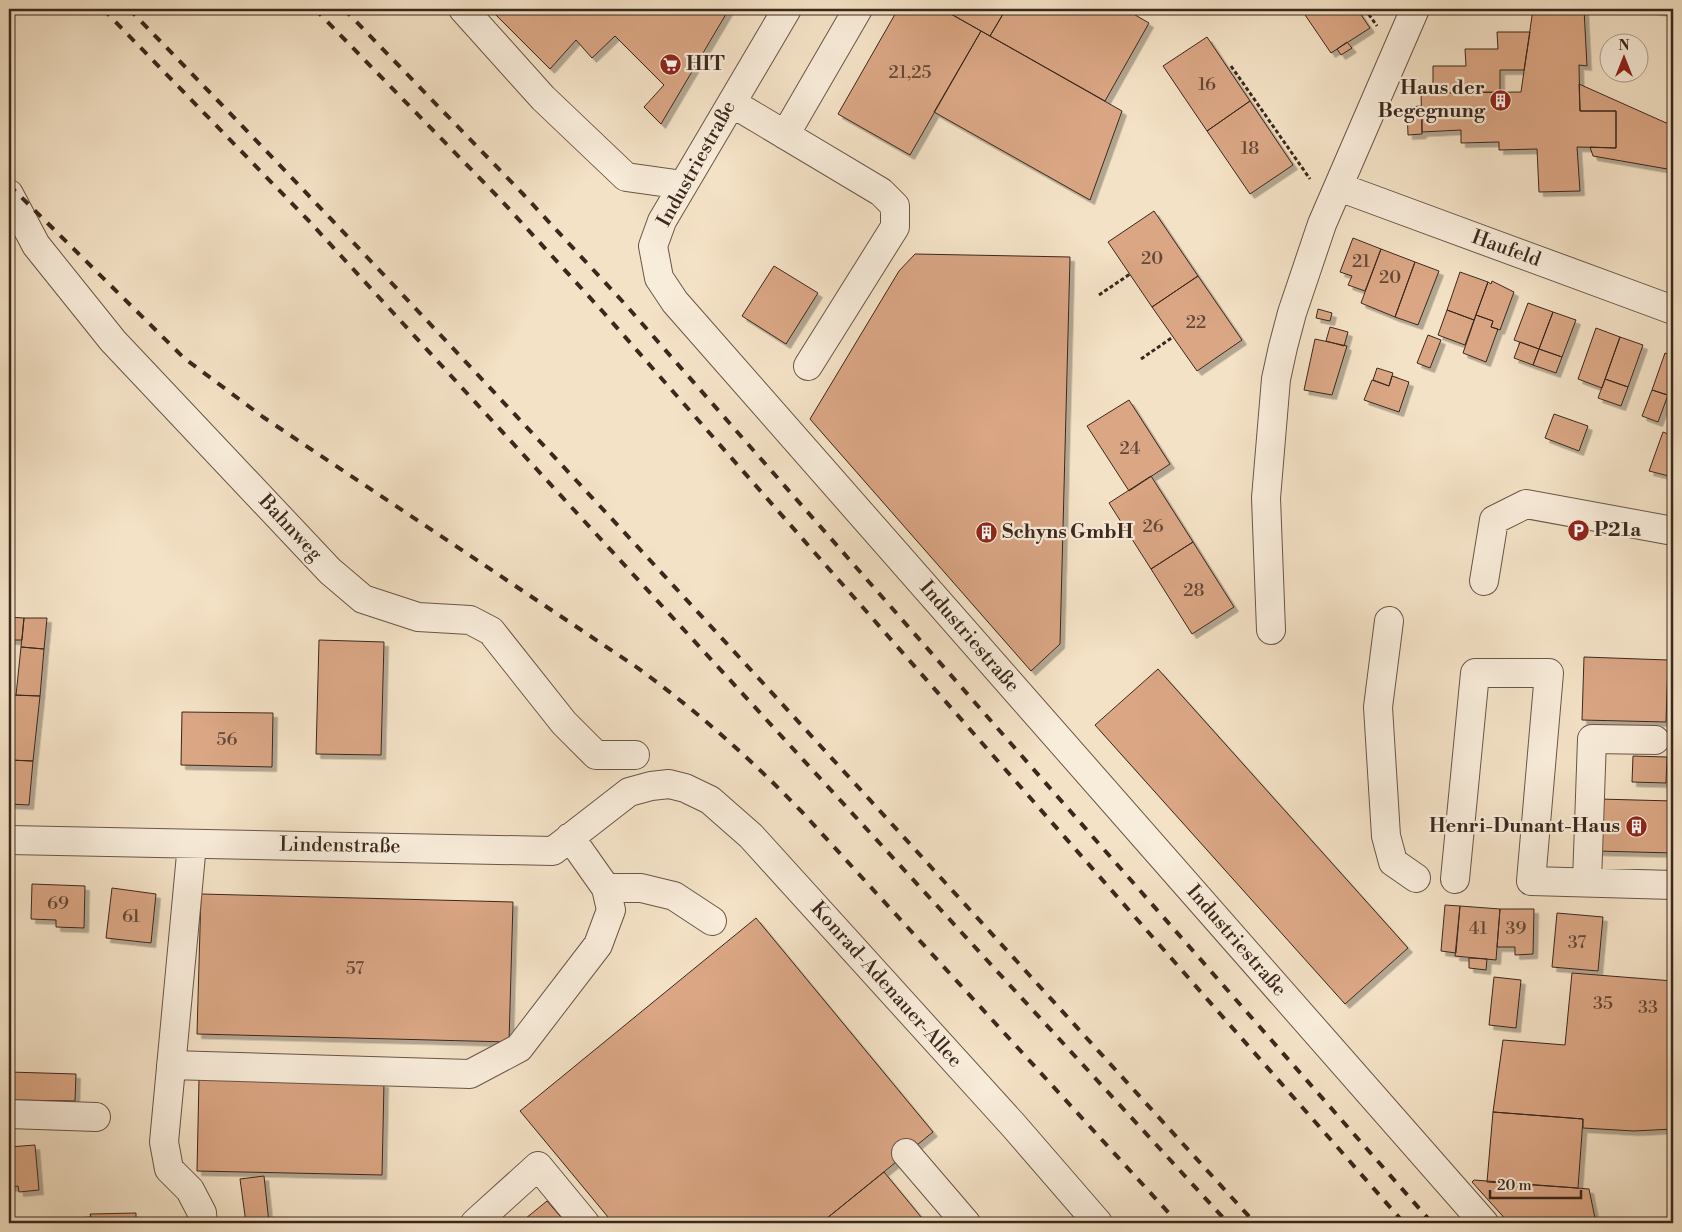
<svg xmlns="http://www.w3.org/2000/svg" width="1682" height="1232" viewBox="0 0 1682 1232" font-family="'Libre Bodoni',serif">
<defs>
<filter id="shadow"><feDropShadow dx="4.5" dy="4.5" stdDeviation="0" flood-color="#0004"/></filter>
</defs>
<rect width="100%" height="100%" fill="#f4e2c6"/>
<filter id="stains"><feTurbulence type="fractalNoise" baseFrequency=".004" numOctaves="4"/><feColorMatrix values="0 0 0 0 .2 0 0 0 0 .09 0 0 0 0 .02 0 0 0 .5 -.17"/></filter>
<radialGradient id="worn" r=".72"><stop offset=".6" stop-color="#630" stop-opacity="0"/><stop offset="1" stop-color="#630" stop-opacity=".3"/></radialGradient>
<path fill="#daa684" stroke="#3b281d" filter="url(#shadow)" d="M 490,9 L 729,9 L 661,124 L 644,107 L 664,85 L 615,36 L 592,58 L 576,40 L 550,69 Z
M 898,9 L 942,9 L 981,31 L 910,155 L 838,114 Z
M 942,9 L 1006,9 L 990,36 Z
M 1006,9 L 1125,9 L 1149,23 L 1105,101 L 990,36 Z
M 1301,9 L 1357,9 L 1370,28 L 1331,53 Z
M 1533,9 L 1584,9 L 1587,66 L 1579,65 L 1580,111 L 1616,111 L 1616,148 L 1577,147 L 1580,191 L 1539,192 L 1537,149 L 1499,150 L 1499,142 L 1461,143 L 1461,130 L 1422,132 L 1421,93 L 1521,92 Z
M 1645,9 L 1673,9 L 1673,13 Z
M 981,31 L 1122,111 L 1090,200 L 934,112 Z
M 1497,32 L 1530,32 L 1524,70 L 1500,70 L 1500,92 L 1433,93 L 1433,66 L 1466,66 L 1465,49 L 1498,49 Z
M 1207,37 L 1250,101 L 1207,131 L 1163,66 Z
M 1347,42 L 1352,48 L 1341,55 L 1337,49 Z
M 1579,84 L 1673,126 L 1673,170 L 1593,156 L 1590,147 L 1616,148 L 1616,111 L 1580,111 Z
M 1250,101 L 1293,165 L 1250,194 L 1207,131 Z
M 1422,106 L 1422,134 L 1408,135 L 1407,107 Z
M 1154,211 L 1198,276 L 1152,307 L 1108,242 Z
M 1353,238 L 1381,249 L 1365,291 L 1348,285 L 1352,276 L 1340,272 Z
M 1381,249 L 1415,262 L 1395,317 L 1361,303 Z
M 915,254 L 1070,257 L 1060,644 L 1031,671 L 810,419 L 899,271 Z
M 1415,262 L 1439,271 L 1418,325 L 1395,317 Z
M 774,266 L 818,293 L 786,344 L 742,316 Z
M 1460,272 L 1488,282 L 1474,320 L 1447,310 Z
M 1198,276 L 1242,340 L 1197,371 L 1152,307 Z
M 1492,281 L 1514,292 L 1500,330 L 1491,327 L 1493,321 L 1476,315 L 1488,282 L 1491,284 Z
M 1528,303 L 1553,312 L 1539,349 L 1514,340 Z
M 1318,309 L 1332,313 L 1330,321 L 1316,318 Z
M 1447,310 L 1474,320 L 1465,345 L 1438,335 Z
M 1553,312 L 1576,320 L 1562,357 L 1539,349 Z
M 1476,315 L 1493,321 L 1491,327 L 1498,329 L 1486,362 L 1463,353 Z
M 1330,327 L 1348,332 L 1344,346 L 1326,341 Z
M 1596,328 L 1620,337 L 1602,388 L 1578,379 Z
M 1428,335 L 1441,340 L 1430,368 L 1417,363 Z
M 1620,337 L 1643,345 L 1628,387 L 1605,379 Z
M 1315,339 L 1347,346 L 1332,395 L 1304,390 Z
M 1520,342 L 1539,349 L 1533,365 L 1514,358 Z
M 1539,349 L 1562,357 L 1556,373 L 1533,365 Z
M 1665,353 L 1673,356 L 1673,397 L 1652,390 Z
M 1377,368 L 1393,373 L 1389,386 L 1373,380 Z
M 1392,376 L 1409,382 L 1399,412 L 1364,400 L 1372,380 L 1389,386 Z
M 1605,379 L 1628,387 L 1621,406 L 1598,398 Z
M 1652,390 L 1668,395 L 1658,422 L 1642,416 Z
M 1129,400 L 1170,464 L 1129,491 L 1087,426 Z
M 1554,414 L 1588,426 L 1579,451 L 1545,438 Z
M 1663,432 L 1673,436 L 1673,477 L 1649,471 Z
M 1151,476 L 1193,542 L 1151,569 L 1109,503 Z
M 1193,542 L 1234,607 L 1192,634 L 1151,569 Z
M 9,617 L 24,618 L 22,640 L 9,640 Z
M 24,618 L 47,618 L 44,649 L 21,647 Z
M 319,640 L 384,642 L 381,755 L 316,754 Z
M 21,647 L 44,649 L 40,696 L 16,695 Z
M 1584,657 L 1668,660 L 1666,722 L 1582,720 Z
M 1158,669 L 1408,948 L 1345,1004 L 1095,725 Z
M 9,695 L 40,696 L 33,761 L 9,760 Z
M 182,712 L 273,713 L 272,767 L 181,765 Z
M 1633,756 L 1667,757 L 1666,783 L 1632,782 Z
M 9,760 L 33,761 L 29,805 L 9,804 Z
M 1599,799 L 1673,801 L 1673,853 L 1597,851 Z
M 32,884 L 85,886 L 84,928 L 56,927 L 56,920 L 31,919 Z
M 112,888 L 156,894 L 151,943 L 106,938 Z
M 201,894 L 513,902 L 509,1042 L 197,1034 Z
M 1445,905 L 1460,906 L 1456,953 L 1441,951 Z
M 1460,906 L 1500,909 L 1496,960 L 1455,956 Z
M 1500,909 L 1534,909 L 1533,954 L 1515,955 L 1515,947 L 1497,947 Z
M 1557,913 L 1603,917 L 1598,971 L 1552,967 Z
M 756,918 L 933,1132 L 821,1223 L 613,1223 L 520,1111 Z
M 1469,958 L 1487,959 L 1486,970 L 1469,968 Z
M 1572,973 L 1673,981 L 1673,1129 L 1634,1131 L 1583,1128 L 1583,1119 L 1493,1112 L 1503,1040 L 1565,1045 Z
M 1494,977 L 1521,980 L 1516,1028 L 1489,1025 Z
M 9,1072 L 76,1074 L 75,1101 L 9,1100 Z
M 199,1079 L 384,1083 L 382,1175 L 197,1171 Z
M 1493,1112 L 1583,1119 L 1578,1188 L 1487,1182 Z
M 35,1145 L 39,1190 L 19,1192 L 18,1186 L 9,1187 L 9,1147 Z
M 884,1172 L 926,1223 L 821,1223 Z
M 264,1176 L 269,1223 L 246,1223 L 240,1179 Z
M 1474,1180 L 1589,1189 L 1596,1223 L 1509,1223 L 1472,1182 Z
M 547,1201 L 566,1223 L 520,1223 Z
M 136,1213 L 136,1223 L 58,1223 L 57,1219 L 91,1217 L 90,1214 Z"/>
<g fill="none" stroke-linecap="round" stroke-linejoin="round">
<defs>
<path id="minor" d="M 463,9 L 543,98 L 626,177 L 683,185
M 787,9 L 662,221 L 653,246 L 659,278 L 675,302 L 1484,1223
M 732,103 L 881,192 L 895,206 L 895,227 L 808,366
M 785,135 L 858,9
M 1339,187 L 1673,310
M 9,194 L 36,245 L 113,341 L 330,571 L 363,599 L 418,617 L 470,620 L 491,631 L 564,723 L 596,755 L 635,755
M 1484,581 L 1494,520 L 1526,504 L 1673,531
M 1389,621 L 1378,707 L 1386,836 L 1393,862 L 1416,878
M 1271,630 L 1266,498 L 1276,379 L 1283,347 L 1292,313 L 1322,224 L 1415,9
M 9,840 L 553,851 L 629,792 L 651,786 L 669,784 L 685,788 L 710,800 L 751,836 L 1014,1126 L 1098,1223
M 192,844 L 164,1142 L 169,1169 L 190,1190 L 202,1213 L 203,1223
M 1455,879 L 1475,673 L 1549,673 L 1531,881 L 1673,885
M 1587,882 L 1592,739 L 1655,740
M 606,888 L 641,888 L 674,896 L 712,921
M 171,1065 L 470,1074 L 519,1048 L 598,945 L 611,910 L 606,888 L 570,837
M 9,1114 L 96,1117
M 906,1153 L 966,1223
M 475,1223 L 538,1166 L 585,1223"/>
</defs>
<use href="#minor" stroke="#695647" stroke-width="30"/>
<path stroke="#3b281d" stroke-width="3" stroke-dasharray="4 2.5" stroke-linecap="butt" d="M 1365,9 L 1377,26
M 1231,66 L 1310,179
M 1099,295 L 1130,274
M 1141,359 L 1173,337"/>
<use href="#minor" stroke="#f8ecda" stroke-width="28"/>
<path stroke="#3b281d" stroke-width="4" stroke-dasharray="9 9" stroke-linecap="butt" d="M 103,9 L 309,221 L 1228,1223
M 129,9 C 514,404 883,815 1255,1223
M 315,9 L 500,199 L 604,313 L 1404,1223
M 344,9 L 523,194 L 624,303 L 1432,1223
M 9,185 L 184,358 L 263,417 L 635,666 C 697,711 750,758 803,813 L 1178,1223"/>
</g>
<defs>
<symbol id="supermarket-disc" viewBox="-11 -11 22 22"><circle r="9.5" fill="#8f2418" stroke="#f8ecda"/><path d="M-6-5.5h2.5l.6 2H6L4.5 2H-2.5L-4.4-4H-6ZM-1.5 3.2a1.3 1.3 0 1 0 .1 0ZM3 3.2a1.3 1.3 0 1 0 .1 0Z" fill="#fff"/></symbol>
<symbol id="building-disc" viewBox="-11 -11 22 22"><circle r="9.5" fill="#8f2418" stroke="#f8ecda"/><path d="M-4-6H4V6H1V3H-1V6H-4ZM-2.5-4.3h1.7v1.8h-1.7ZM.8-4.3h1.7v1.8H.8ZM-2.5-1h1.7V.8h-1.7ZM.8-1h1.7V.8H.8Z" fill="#fff"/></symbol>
<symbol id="parking-disc" viewBox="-11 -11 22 22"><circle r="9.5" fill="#8f2418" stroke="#f8ecda"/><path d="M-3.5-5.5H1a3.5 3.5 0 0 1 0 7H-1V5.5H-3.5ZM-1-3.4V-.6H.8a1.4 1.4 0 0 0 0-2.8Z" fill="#fff"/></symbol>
</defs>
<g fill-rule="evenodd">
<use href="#supermarket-disc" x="658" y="52" width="25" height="25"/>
<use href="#building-disc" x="1488" y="88" width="25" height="25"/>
<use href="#parking-disc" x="1566" y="518" width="25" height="25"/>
<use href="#building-disc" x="974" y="520" width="25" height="25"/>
<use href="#building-disc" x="1624" y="814" width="25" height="25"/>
</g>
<g text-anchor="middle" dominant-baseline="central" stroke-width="4.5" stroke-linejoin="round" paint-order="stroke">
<g font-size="18" fill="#634837">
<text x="910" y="72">21,25</text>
<text x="1207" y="84">16</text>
<text x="1250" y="148">18</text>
<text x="1152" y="258">20</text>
<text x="1361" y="261">21</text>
<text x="1390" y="277">20</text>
<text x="1196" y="322">22</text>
<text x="1130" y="448">24</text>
<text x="1153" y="526">26</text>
<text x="1194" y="590">28</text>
<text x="227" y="739">56</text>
<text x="58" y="903">69</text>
<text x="131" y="916">61</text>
<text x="1478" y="928">41</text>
<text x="1516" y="928">39</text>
<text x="1577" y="942">37</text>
<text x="355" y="968">57</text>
<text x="1603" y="1003">35</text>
<text x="1648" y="1007">33</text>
</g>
<g font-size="20" font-weight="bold" fill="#3b281d" stroke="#f8ecda" text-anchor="start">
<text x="686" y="64">HIT</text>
<text x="1485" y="88" text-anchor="end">Haus der<tspan x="1485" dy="23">Begegnung</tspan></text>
<text x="1594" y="530">P21a</text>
<text x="1002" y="532">Schyns GmbH</text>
<text x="1620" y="826" text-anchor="end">Henri-Dunant-Haus</text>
</g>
<g font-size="20" fill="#3b281d" stroke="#f8ecda">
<text transform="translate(697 164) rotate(-61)">Industriestraße</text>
<text transform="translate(1506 249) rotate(20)">Haufeld</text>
<text transform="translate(290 528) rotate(47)">Bahnweg</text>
<text transform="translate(969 637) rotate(49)">Industriestraße</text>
<text transform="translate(340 846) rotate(1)">Lindenstraße</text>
<text transform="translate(1236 941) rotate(49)">Industriestraße</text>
<text transform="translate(886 985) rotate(48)">Konrad-Adenauer-Allee</text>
</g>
</g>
<rect width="1682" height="1232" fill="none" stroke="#f4e2c6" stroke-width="30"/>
<rect x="10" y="10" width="1662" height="1212" fill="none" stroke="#3b281d" stroke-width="2.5"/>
<rect x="15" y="15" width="1652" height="1202" fill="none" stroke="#3b281d"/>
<g transform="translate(1624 58)"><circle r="24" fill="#f8ecda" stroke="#ac9e8e"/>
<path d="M0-4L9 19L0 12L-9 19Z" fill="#8f2418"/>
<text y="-8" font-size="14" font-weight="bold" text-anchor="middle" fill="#3b281d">N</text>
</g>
<path d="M1490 1190v8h91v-8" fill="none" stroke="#3b281d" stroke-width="2.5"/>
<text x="1497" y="1190" font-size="15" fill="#3b281d" stroke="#f8ecda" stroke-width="4" paint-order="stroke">20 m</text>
<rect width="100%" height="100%" filter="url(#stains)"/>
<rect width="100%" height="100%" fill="url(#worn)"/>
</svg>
